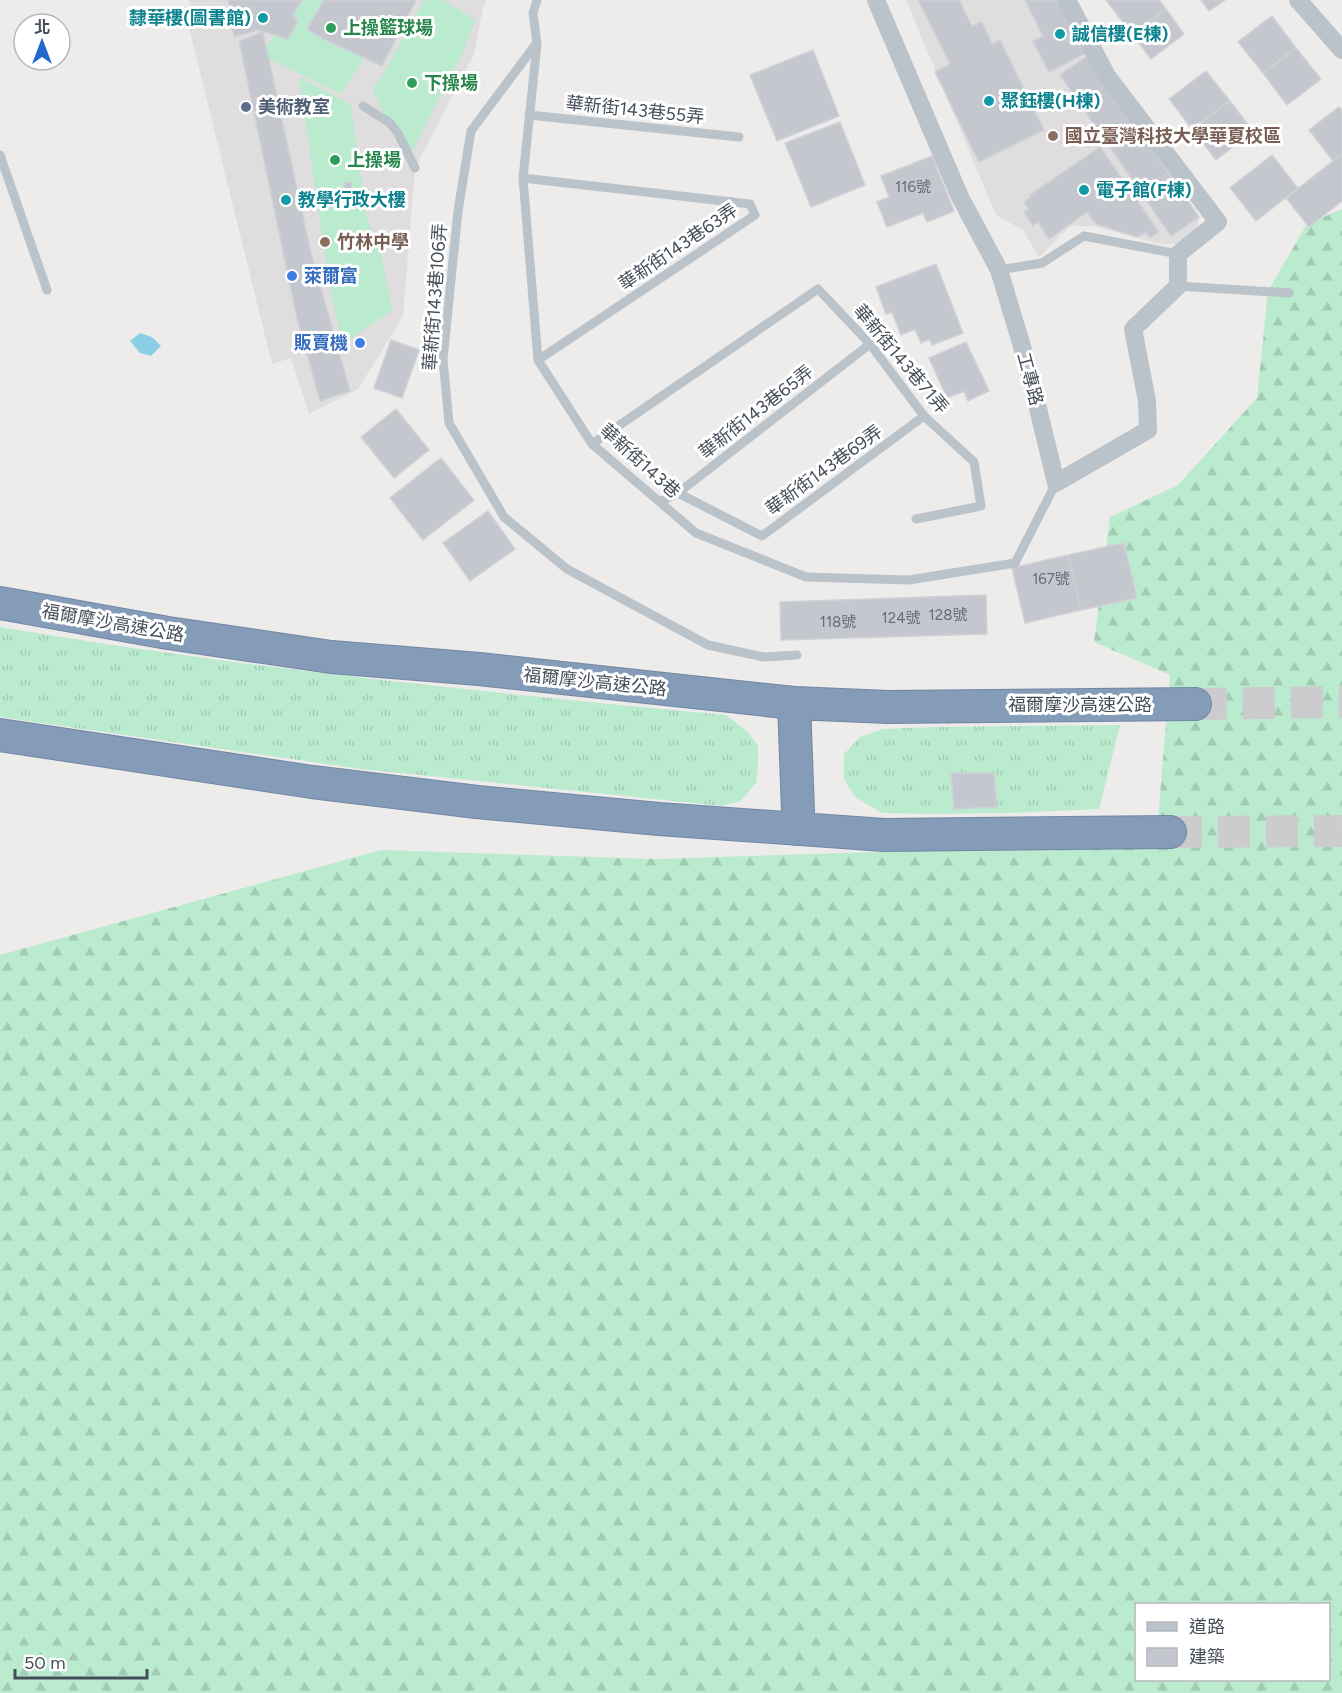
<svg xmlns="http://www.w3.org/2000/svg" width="1342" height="1693" viewBox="0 0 1342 1693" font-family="Figtree,'Noto Sans TC',sans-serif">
<defs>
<pattern id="grass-tufts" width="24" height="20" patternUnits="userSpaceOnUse" patternTransform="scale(1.5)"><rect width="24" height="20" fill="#bbebcf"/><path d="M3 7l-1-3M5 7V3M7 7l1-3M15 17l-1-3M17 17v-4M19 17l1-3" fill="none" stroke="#a2cbb4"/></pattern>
<pattern id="forest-firs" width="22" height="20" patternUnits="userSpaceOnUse" patternTransform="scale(1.5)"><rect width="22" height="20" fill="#bbebcf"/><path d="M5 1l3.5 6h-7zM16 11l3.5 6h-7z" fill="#a2cbb4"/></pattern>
</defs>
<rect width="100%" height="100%" fill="#eeebeb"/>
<path fill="#dfdddd" d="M 189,0 L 486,0 L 483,8 L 474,54 L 415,168 L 403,316 L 358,389 L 309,414 L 291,358 L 272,364 L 184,7 L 191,6 Z
M 906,0 L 1061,0 L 1096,68 L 1199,217 L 1197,231 L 1175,244 L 1160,244 L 1094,226 L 1070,226 L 1039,257 L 1023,230 L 996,215 Z"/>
<path fill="url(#grass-tufts)" d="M 0,627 C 240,668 483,692 726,715 L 747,731 L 758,746 L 758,764 L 756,783 L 741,801 L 722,806 L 361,769 L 0,717 Z
M 1120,725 L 1099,809 L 1012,813 L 928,814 L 882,813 L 855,797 L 844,779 L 844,754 L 860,737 L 883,729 L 937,727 Z"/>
<path fill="url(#forest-firs)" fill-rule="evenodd" d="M 1342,209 L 1342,1693 L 0,1693 L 0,955 L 381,850 L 656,859 L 1156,843 L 1170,675 L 1094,642 L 1110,517 L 1178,485 L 1257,398 L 1268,291 L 1307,224 ZM 1136,1604 L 1328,1604 L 1328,1680 L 1136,1680 Z"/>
<path fill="#bbebcf" d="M 298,0 L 400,0 L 341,94 L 261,55 Z
M 424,0 L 443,0 L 475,20 L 463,52 L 411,153 L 384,115 L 373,89 L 382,76 Z
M 299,77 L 351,105 L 366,214 L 381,255 L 393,310 L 343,344 L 329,283 Z"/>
<path fill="#8acfe6" d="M 140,333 L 152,337 L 161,346 L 151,356 L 140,353 L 130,341 Z"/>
<path fill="#c5c7ce" stroke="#d0d1d7" stroke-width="1.5" d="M 228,0 L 302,0 L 293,15 L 298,21 L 288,39 L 258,30 L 234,37 Z
M 324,0 L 416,0 L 382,66 L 323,39 L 307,29 Z
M 918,0 L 959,0 L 972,26 L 982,22 L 992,44 L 1000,40 L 1044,130 L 979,162 L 935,72 L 950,64 Z
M 1025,0 L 1061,0 L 1088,52 L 1049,72 L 1033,41 L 1043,36 Z
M 1106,0 L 1159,0 L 1166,9 L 1132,34 Z
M 1201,0 L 1225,0 L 1209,11 Z
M 1166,9 L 1184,34 L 1151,59 L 1132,34 Z
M 1272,16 L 1296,48 L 1263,73 L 1238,42 Z
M 263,32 L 311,253 L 350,391 L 320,401 L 297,318 L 239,41 Z
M 1296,48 L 1321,79 L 1287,105 L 1263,73 Z
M 813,50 L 839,116 L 777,141 L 750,75 Z
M 1087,56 L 1199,217 L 1171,236 L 1060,75 Z
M 1206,71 L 1230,101 L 1192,129 L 1169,99 Z
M 1230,101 L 1253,131 L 1216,160 L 1192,129 Z
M 1339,107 L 1342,110 L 1342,154 L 1333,161 L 1309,130 Z
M 840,122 L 865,185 L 811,207 L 785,143 Z
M 1100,147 L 1159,232 L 1150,238 L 1146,232 L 1137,237 L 1096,224 L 1087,212 L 1049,239 L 1038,222 L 1033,226 L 1024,212 L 1029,209 L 1024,202 L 1031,197 L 1030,195 Z
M 1342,154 L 1342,201 L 1309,227 L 1286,198 Z
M 1272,155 L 1298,188 L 1256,221 L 1230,188 Z
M 932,156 L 954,211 L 927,222 L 923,213 L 887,227 L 877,202 L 889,197 L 881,176 Z
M 351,182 L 353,196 L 345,197 L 344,183 Z
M 936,264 L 963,333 L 932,345 L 930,339 L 921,343 L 915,329 L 901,335 L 892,312 L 886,314 L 876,287 Z
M 391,340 L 419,350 L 402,398 L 374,388 Z
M 966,342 L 989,391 L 968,401 L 964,391 L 947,398 L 929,358 Z
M 396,409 L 429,450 L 394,478 L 361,437 Z
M 441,458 L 474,500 L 423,540 L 390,498 Z
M 488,511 L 515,549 L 470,581 L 443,543 Z
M 1124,543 L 1137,598 L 1081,610 L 1068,555 Z
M 1068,555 L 1081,610 L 1025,623 L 1012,568 Z
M 986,595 L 987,634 L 781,640 L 780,602 Z
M 951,773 L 994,773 L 997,807 L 954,809 Z"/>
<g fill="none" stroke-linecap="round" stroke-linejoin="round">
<path stroke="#ccccce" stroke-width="32" stroke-dasharray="32 16" stroke-linecap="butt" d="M 1195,704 L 1342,702
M 1170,832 L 1342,831"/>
<defs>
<path id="highway" d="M 0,603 L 168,633 L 331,657 L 479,669 L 794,703 L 888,707 L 1195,704
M 794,703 L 798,811 L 796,829
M 0,735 L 312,782 L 477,802 L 659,819 L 884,835 L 1170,832"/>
</defs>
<use href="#highway" stroke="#7187a4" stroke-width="34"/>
<path stroke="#bac2ca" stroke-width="9" d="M 537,0 L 533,13 L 537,44 L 523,178 L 538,360 L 592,444 L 696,533 L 806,577 L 909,580 L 1015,563 L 1056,483
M 536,44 L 471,131 L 458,211 L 443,359 L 449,423 L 504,517 L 567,569 L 708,645 L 764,657 L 797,655
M 363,106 L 390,123 L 398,133 L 415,168
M 529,115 L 739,137
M 0,155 L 47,290
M 523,178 L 750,204 L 755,215 L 538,360
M 999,270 L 1042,263 L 1084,236 L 1178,254
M 1178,286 L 1289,293
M 592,444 L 818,289 L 870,344 L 924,416 L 974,462 L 981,506 L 916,519
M 678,493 L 762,536 L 924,416
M 660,502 L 678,493 L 870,344"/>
<path stroke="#bac2ca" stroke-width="18" d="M 876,0 L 960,197 L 999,270 L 1027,363 L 1056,483 L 1148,430 L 1147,401 L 1133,329 L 1178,286 L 1178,254 L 1218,222 L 1107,76 L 1067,0
M 1298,0 L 1342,50"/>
<use href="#highway" stroke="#859cb8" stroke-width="32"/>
</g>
<g fill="#0f9aa8" stroke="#fff" stroke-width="2">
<circle cx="263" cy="18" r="6"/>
<circle cx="1060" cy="34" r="6"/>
<circle cx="989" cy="101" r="6"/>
<circle cx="1084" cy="190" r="6"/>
<circle cx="286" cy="200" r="6"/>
</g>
<g fill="#2e9e5b" stroke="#fff" stroke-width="2">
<circle cx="331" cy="28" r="6"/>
<circle cx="412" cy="83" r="6"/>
<circle cx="335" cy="160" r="6"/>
</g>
<circle fill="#5c6f8a" stroke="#fff" stroke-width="2" cx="246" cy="107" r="6"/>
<g fill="#8d6e63" stroke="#fff" stroke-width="2">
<circle cx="1053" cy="136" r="6"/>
<circle cx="325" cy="242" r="6"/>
</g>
<g fill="#3f7fe0" stroke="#fff" stroke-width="2">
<circle cx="292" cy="276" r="6"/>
<circle cx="360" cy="343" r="6"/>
</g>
<g text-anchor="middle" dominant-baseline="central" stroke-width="6" stroke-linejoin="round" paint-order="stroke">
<g font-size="15" fill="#656c76">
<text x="913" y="187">116號</text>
<text x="1051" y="579">167號</text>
<text x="948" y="615">128號</text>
<text x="901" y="618">124號</text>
<text x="838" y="622">118號</text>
</g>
<g font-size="18" font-weight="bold" fill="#0d838f" stroke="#fff" text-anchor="start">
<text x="251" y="18" text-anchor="end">隸華樓(圖書館)</text>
<text x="1072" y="34">誠信樓(E棟)</text>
<text x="1001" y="101">聚鈺樓(H棟)</text>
<text x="1096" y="190">電子館(F棟)</text>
<text x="298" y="200">教學行政大樓</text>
</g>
<g font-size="18" font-weight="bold" fill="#27864d" stroke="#fff" text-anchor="start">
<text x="343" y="28">上操籃球場</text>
<text x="424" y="83">下操場</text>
<text x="347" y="160">上操場</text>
</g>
<g font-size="18" font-weight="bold" fill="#4e5e75" stroke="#fff" text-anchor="start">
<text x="258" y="107">美術教室</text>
</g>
<g font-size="18" fill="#454e58" stroke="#fff">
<text transform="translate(635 110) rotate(6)">華新街143巷55弄</text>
<text transform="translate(678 247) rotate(-34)">華新街143巷63弄</text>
<text transform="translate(435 297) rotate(-86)">華新街143巷106弄</text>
<text transform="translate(901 359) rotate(50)">華新街143巷71弄</text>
<text transform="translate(1030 379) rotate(75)">工專路</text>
<text transform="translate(756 412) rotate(-38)">華新街143巷65弄</text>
<text transform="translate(640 461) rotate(42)">華新街143巷</text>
<text transform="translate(824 470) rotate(-36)">華新街143巷69弄</text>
<text transform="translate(113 623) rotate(10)">福爾摩沙高速公路</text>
<text transform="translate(595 682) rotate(6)">福爾摩沙高速公路</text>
<text x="1080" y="705">福爾摩沙高速公路</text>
</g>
<g font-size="18" font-weight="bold" fill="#785e54" stroke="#fff" text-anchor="start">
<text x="1065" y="136">國立臺灣科技大學華夏校區</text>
<text x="337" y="242">竹林中學</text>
</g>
<g font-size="18" font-weight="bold" fill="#366cbe" stroke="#fff" text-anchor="start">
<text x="304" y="276">萊爾富</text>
<text x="348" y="343" text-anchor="end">販賣機</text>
</g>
</g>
<rect x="1135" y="1603" width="195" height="78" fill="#ffffff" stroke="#b5b8bc" stroke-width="1.5"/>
<rect x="1147" y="1622" width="30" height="9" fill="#bac2ca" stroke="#b5b8bc" stroke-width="1.5"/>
<text x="1189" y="1633" font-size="18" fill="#454e58">道路</text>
<rect x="1147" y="1648" width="30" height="18" fill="#c5c7ce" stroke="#b5b8bc" stroke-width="1.5"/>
<text x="1189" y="1663" font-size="18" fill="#454e58">建築</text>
<g transform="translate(42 42)"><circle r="28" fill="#ffffff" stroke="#b5b8bc" stroke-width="1.5"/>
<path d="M0-4.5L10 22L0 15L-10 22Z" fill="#2368d1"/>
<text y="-9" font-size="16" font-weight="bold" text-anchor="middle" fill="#454e58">北</text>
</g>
<path d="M15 1669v9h132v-9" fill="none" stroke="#454e58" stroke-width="3"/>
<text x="24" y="1669" font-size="18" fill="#454e58" stroke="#ffffff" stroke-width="4.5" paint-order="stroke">50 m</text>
</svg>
